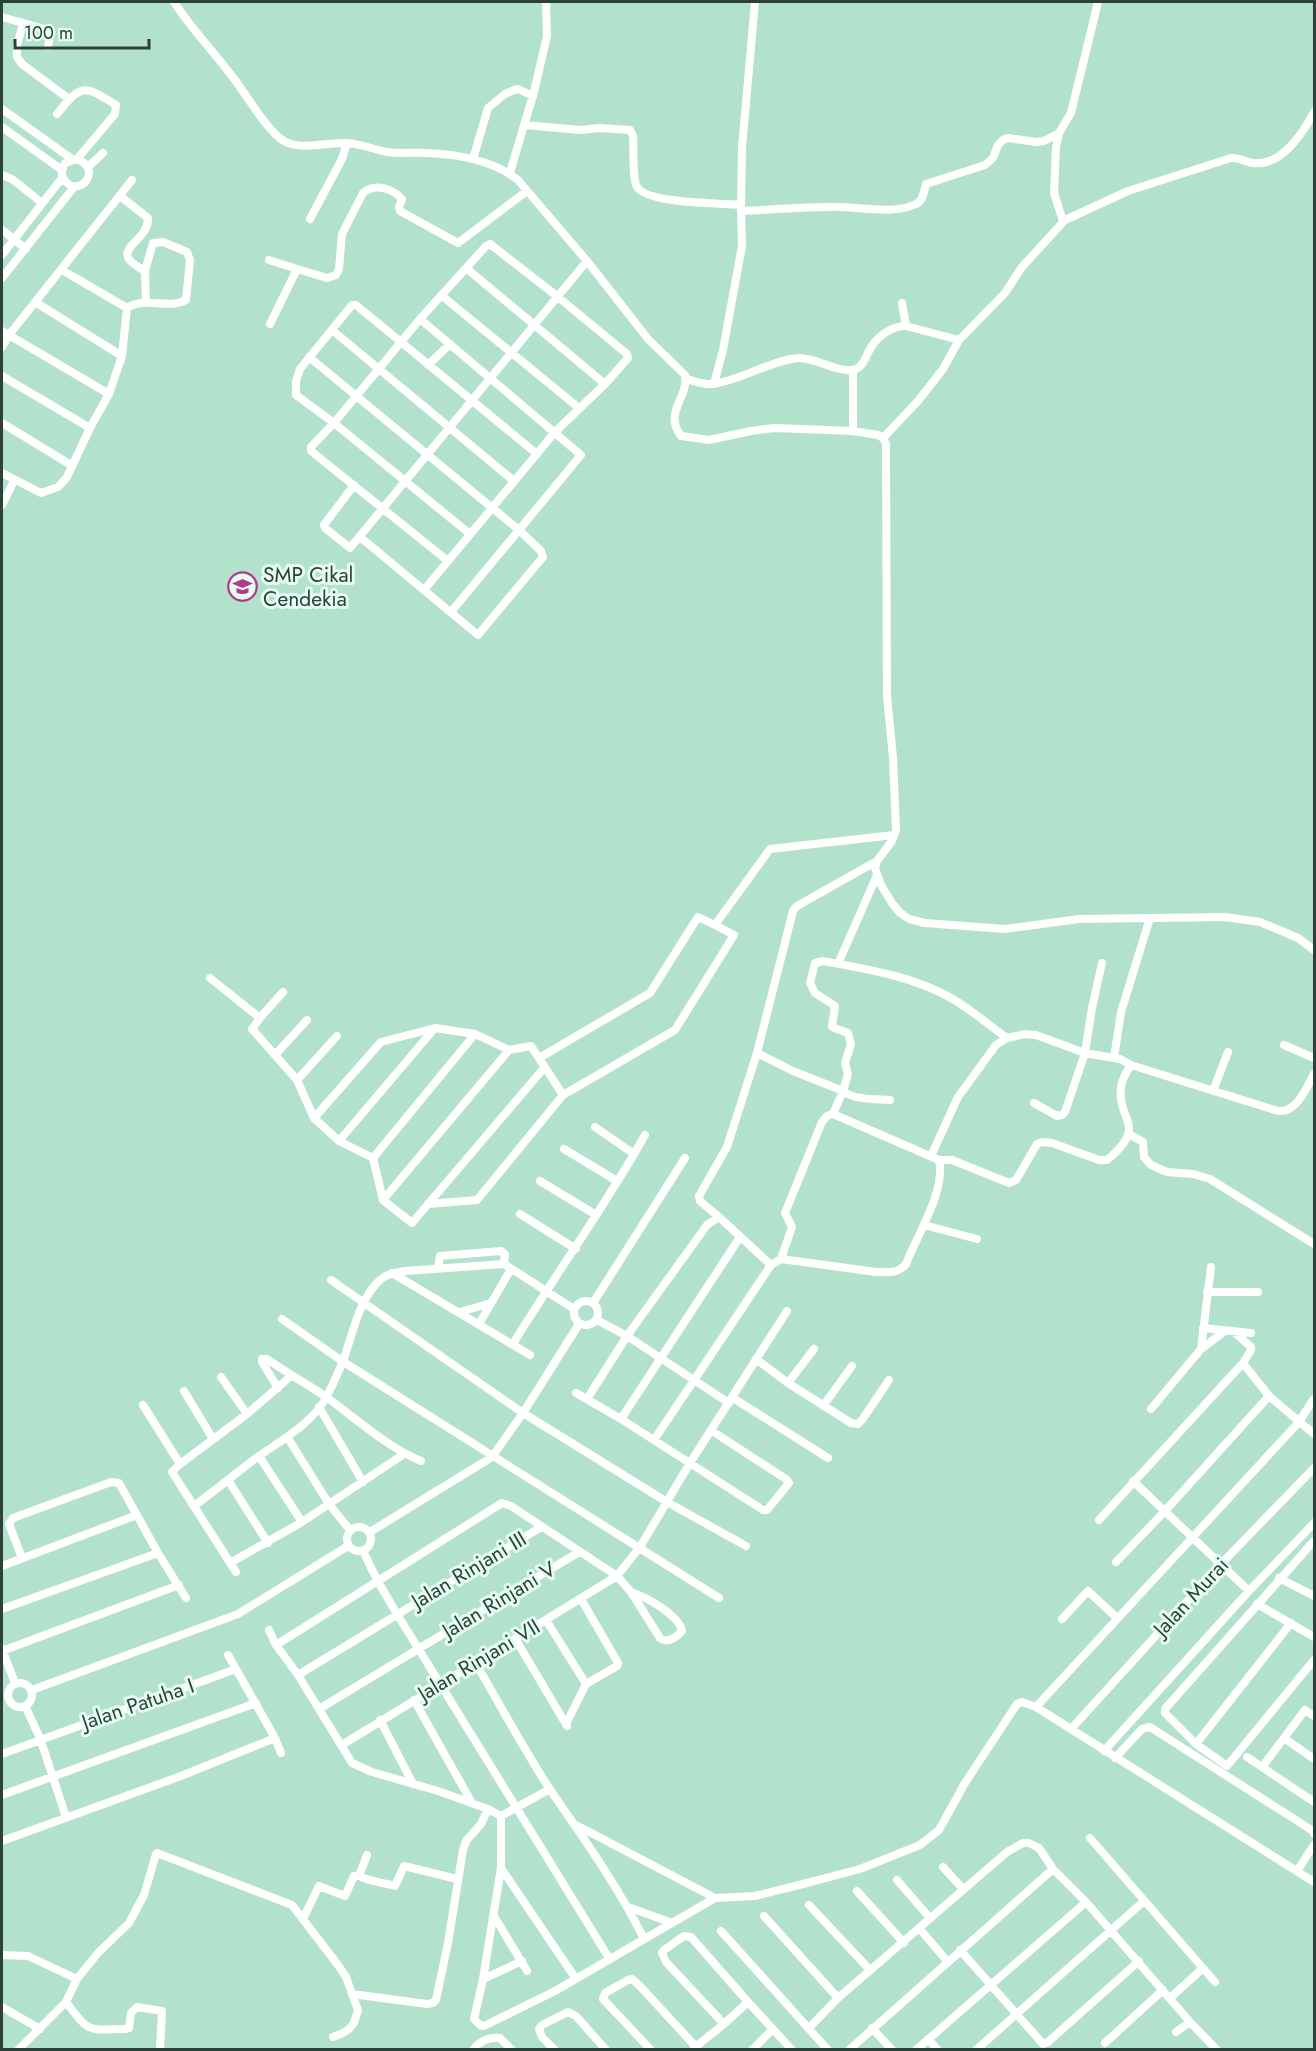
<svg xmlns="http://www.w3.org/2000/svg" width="1316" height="2051" viewBox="0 0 1316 2051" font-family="Jost,sans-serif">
<rect width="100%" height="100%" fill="#b2e1cc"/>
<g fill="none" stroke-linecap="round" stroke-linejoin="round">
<path stroke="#fff" stroke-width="8" d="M 174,2 C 193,31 215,53 235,80 C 246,95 269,133 284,141 C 302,151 327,142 347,143 C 360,144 373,149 387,152 C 401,154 414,152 427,153 C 457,154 495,161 518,180 L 587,261 L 648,339 L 685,375 C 689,398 663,412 681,436 L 709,440 L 751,431 L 774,428 L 853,431 L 878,435 L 883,438 L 886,444 L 887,695 L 893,758 L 896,830 L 892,841 L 877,861 L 875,868 L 881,885 L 892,903 L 899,912 L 909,919 L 925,923 L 1005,929 L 1079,919 L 1225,917 L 1260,922 L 1298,938 L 1314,950
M 2,17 L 23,23 L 17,46 L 17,57 L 22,64 L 69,99
M 23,23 L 51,31 L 48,46
M 2,109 L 72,159
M 57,114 C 82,83 84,85 116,105 L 115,114 L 77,159 L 65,163 C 62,170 60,175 65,181 C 79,198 104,170 77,159
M 524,125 L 533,96
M 2,127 L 62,170
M 1059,133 L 1056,148 L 1054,193 L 1063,221
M 473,159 L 488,108 L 505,94 L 514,90 L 518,89 L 533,96 L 547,36 L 546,2
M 88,167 L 103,153
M 510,173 L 524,125 L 581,130 L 599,128 L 630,130 L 633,136 C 634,148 632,179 637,187 C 648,204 720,203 741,205
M 2,175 L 12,179 L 42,203
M 120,196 L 148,218 C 149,244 103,249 145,271
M 741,211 C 773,210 806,206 838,207 C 862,207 893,215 916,204 C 923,201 924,191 926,184 L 985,165 L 993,158 L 998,145 L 1003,140 L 1008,138 L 1036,142 L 1044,141 L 1059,133 L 1071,113 L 1098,2
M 310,219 L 342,159 L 347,143
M 2,230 L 26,249
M 2,255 L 62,178
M 269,260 L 297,269
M 466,268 L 605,384
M 62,270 L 127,308
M 2,278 L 74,187
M 441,295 L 579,408
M 35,302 L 122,356
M 902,303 L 906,326 L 959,340
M 420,319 L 581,455 L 451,612
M 270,324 L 297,269 L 327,278 L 336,275 L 339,269 L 342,234 L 363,193 C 375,183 392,188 402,199 L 399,207 L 400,211 L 458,243 L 527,191
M 332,330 L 514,481
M 2,331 L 109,394
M 2,347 L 9,335 L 132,180
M 309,357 L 519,530 L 541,551 L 543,557 L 478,635 L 360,537
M 428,365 L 450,344
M 2,376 L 90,428
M 686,379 C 695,381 704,385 713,384 C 742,380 769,361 798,358 C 816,357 841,375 856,369 C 865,365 866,354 872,346 C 878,336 894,325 906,326
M 714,384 L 723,350 L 742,246 L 741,211 L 742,148 L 755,2
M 2,423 L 71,465
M 853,431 L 853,370
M 883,438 L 918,401 L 943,369 L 959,340 L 1005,293 L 1022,267 L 1065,220 L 1128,191 L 1231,158 C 1240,157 1244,162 1253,163 C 1281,167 1303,133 1314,112
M 2,473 L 41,493 L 58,487 L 67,477 L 90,428 L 109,394 L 122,356 L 127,308 C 145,296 168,310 186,300 L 190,260 L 187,252 L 163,242 L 153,243 L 145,271 L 146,302
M 354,485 L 324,525 L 325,528 L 350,548 L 587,261
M 2,505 L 14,481
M 470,534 L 334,423 L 296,395 L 296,381 L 300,369 L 352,305 L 356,305 L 537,454
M 424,590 L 555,432 L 605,384 L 628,358 L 627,354 L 558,297 L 490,244 L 486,246 L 420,319 L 334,423 L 311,447 L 311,451 L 448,561
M 838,964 L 877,875
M 210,978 L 260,1018 L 283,992
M 260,1018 L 252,1029 L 297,1080 L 314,1118
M 1284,1045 L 1314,1058
M 509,1050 L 383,1200 L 412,1223 L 544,1068
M 757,1053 L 793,1071 L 843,1091 L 848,1074 L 845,1063 L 851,1044 L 848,1033 L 832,1027 L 835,1006 L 815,993 L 810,983 L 815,963 L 823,961 C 866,969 912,976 951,998 C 971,1009 988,1025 1007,1038
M 275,1055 L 307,1020
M 539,1058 L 650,993 L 698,917 L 715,925 L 770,849 L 894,835
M 1114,1058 L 1121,1012 L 1150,918
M 297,1080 L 337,1036
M 1213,1091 L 1228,1052
M 1034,1103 L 1057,1116 L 1062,1115 L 1065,1112 L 1085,1053 L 1092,1008 L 1102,963
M 833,1114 L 843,1091 C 854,1100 876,1099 890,1100
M 595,1127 L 634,1154
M 1129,1134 L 1143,1142 L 1144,1157 L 1151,1165 L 1167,1172 L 1193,1174 L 1210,1179 L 1314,1244
M 339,1141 L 314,1118 L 381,1042 L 435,1028 L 475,1034 L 509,1050 L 531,1046 L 563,1095 L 675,1030 L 734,935 L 715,925
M 564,1149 L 617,1181
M 931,1156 L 958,1097 L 996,1045 L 1007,1038 L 1025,1034 L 1036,1035 L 1085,1053 L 1120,1059 L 1131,1065 L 1278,1111 C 1297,1113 1306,1088 1314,1074
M 373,1158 L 339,1141 L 434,1029
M 939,1160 L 952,1160 L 1009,1183 L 1016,1180 L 1037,1144 L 1042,1142 L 1052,1143 L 1099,1160 L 1107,1160 C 1149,1125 1117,1122 1121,1087 C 1122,1079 1127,1071 1131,1065
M 540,1181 L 596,1215
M 383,1200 L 373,1158 L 475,1034
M 428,1204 L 477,1200 L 563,1095
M 520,1214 L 576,1249
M 719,1217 L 700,1201 L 699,1196 L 727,1147 L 757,1053 L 793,911 L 797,906 L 877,861
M 924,1225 L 977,1239
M 438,1268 L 440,1256 L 501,1251 L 505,1254 L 504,1264
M 392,1273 L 530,1355
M 331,1280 L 523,1413 L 667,1502 L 746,1546
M 1207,1292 L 1258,1292
M574 1313a12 12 0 1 1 24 0a12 12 0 1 1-24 0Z
M 593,1303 L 685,1158
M 460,1312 L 491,1303
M 282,1319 L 342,1361 L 719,1598
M 597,1320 L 627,1336 L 729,1403
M 479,1324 L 511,1269
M 1203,1328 L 1251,1333
M 513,1344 C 556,1273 605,1207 645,1135
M 1201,1349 L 1225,1331
M 262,1359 L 267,1359 C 287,1373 309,1385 329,1399 C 359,1421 387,1447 421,1461
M 262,1359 L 262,1362 L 278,1388
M 756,1359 L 788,1383 L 851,1423 L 858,1424 L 862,1420 L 889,1380
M 1243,1363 L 1269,1396 L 1314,1434
M 221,1377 L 247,1414
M 788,1383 L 814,1349
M 184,1391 L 213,1439
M 576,1393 L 621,1419 L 763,1510 L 767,1510 L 789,1483 L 786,1479 L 712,1431
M 733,1398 L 828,1458
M 587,1399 L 627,1336 L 707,1225 L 719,1217 L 771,1265
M 143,1405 L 180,1464
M 823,1406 L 852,1366
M 319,1407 L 363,1482
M 1151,1409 L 1201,1349 L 1211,1267
M 621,1419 L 740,1237
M 288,1438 L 329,1504 L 350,1530
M 654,1440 L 771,1265 L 781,1259 L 876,1272 C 888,1272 898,1274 906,1264 C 917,1235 946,1191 939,1160 L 833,1114 L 827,1116 L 822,1122 L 785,1213 L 792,1227 L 781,1259
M 259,1456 L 302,1522
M 228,1480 L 268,1543
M 1133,1481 L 1249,1591
M 194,1506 C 216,1490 237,1472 259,1456 C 283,1439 313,1423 327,1396 C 333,1384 339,1371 344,1358 C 353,1333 359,1299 380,1280 C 387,1273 396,1273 405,1271 L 504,1264 L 574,1309
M 1099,1520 L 1243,1363 L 1251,1350 L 1251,1347 L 1233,1331
M347 1539a12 12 0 1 1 24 0a12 12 0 1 1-24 0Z
M 370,1532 L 492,1457 L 523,1413 L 579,1324
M 1314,1541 L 1165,1709 L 1165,1713 L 1196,1744 L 1227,1766 L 1314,1660
M 363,1551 L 377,1580 L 397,1614 L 609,1958
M 22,1558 L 9,1524 L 13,1518 L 111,1482 L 119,1483 L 158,1553 L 186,1598
M 1116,1562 L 1165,1511 L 1269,1396
M 230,1563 L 302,1522 L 404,1454
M 2,1566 L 137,1515
M 236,1572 L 172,1472 L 180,1464 L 247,1414 L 291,1376
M 1279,1578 L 1314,1596
M 1257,1604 L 1314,1637
M 2,1609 L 158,1553
M 1062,1619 L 1088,1591 L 1117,1618
M 546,1620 L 586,1684
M 269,1630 L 276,1645 L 298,1675 L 352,1763 L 372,1772 L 438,1791 L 488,1809 L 501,1816
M 516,1640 L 567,1726
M 276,1645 L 502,1503 L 511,1506 L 617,1576 L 631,1592 L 660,1638 C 667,1644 677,1637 682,1631 C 679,1615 646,1597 631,1592
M 2,1649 L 15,1683
M 2,1651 L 179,1585
M 228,1655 L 275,1738 L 281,1753
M 476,1664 C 501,1706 524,1750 551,1791 C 584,1839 618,1886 644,1939
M 298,1675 L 541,1527
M8 1695a12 12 0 1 1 24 0a12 12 0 1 1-24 0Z
M 32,1690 L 238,1614 L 348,1546
M 414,1700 L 472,1803
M 25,1706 L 40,1738 L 66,1817
M 1036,1707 L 1299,1422 L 1313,1400
M 319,1709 L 579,1552
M 380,1720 L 413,1784
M 566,1724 L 586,1684 L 617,1666 L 618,1663 L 581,1599
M 1071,1729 L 1221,1564 L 1314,1468
M 1284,1738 L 1314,1759
M 1196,1744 L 1291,1623
M 342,1745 L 617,1576 L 640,1547 L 690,1463 L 787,1311
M 1104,1751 L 1249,1591 L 1314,1523
M 2,1754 L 236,1669
M 1247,1757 L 1314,1802
M 1115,1758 L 1142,1729 L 1150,1727 L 1313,1831 L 1314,1834
M 1263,1766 L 1305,1710 L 1314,1716
M 2,1795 L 256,1703
M 501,1816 L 501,1868 L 483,1979 L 474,2019 L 480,2025 L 484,2026 L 555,1991 L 715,1898 L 755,1896 L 803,1884 L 860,1869 L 920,1845 L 939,1830 L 965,1783 L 1017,1704 L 1022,1702 L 1036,1707 L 1314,1882
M 501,1816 L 550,1789
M 578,1826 L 715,1898
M 1090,1838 L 1215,1982
M 2,1841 L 181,1776 L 275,1738
M 943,1867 L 963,1889
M 501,1868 L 576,1979
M 1297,1871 L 1314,1845
M 359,1876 C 371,1882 382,1882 395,1886 L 404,1866 L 457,1879
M 897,1880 L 930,1918
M 857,1891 L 904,1943
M 809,1905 L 870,1970
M 628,1907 L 672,1923
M 494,1916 L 527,1971
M 764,1916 L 838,1998
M 303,1919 L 319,1886 L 345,1896 L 354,1876 L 359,1876 L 367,1855
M 919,1928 L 947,1961
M 721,1931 L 828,2050
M 960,1950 L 1043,2044 L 1048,2042 L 1139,1961
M 2,1955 L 28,1956 L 77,1979
M 483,1979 L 522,1961
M 352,1994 L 427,2004 L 433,2003 L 436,2000 L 448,1943 L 463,1850 L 466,1841 L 481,1824 L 488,1809
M 1170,1998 L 1202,1969
M 66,2002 C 90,2033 86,2030 125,2029 L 129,2028 L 131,2013 L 137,2007 L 162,2011 L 160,2050
M 2,2007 L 40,2029
M 724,2024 L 666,1962 L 662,1953 L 664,1950 L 684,1936 L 691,1937 L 748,2002
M 809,2028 L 838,1998 L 1007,1852 L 1023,1843 L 1029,1843 L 1039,1848 L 1053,1869 L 1086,1902 L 1190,2022 L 1217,2050
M 872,2028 L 892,2050
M 1176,2032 L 1190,2022
M 928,2039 L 938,2050
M 1105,2043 L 1163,1990
M 694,2048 L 724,2024 L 748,2002 L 792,2050
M 18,2050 L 66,2002 L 77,1979 L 98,1953 L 129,1923 L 144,1895 L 156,1854 L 157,1853 L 292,1905 L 338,1965 L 346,1977 L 358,2010 L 354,2023 L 349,2029 L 343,2033 L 333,2037
M 473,2050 C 480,2041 489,2037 500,2038 L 512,2050
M 555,2050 L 542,2037 L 539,2029 L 542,2025 L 568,2012 L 576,2016 L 606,2050
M 651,2050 L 603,1999 L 605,1993 L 628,1980 L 632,1979 L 639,1985 L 696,2047
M 752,2050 L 773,2029
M 849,2050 L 1053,1869
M 916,2050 L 1086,1902
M 976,2050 L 1144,1901"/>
</g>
<defs>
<symbol id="school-ring" viewBox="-11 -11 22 22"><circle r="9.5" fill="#e4fcf1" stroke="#b63988" stroke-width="1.5"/><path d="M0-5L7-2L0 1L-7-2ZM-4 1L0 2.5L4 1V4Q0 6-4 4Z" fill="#b63988"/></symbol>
</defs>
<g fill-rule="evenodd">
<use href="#school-ring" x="226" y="570" width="33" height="33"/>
</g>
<g text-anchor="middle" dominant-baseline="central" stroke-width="6" stroke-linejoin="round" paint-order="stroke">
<g font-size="21" fill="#2d4138" stroke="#e4fcf1" text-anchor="start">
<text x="263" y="575">SMP Cikal<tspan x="263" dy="24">Cendekia</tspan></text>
</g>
<g font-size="21" fill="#2d4138" stroke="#e4fcf1">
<text transform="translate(469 1570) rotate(-31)">Jalan Rinjani III</text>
<text transform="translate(1191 1597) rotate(-47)">Jalan Murai</text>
<text transform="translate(499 1600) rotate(-31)">Jalan Rinjani V</text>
<text transform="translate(479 1660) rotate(-31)">Jalan Rinjani VII</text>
<text transform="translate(138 1704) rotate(-19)">Jalan Patuha I</text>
</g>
</g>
<rect width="1316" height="2051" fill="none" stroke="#2d4138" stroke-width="6"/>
<path d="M15 39v9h134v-9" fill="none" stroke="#2d4138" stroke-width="3"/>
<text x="24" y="39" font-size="18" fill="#2d4138" stroke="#e4fcf1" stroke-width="4.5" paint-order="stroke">100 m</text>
</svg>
